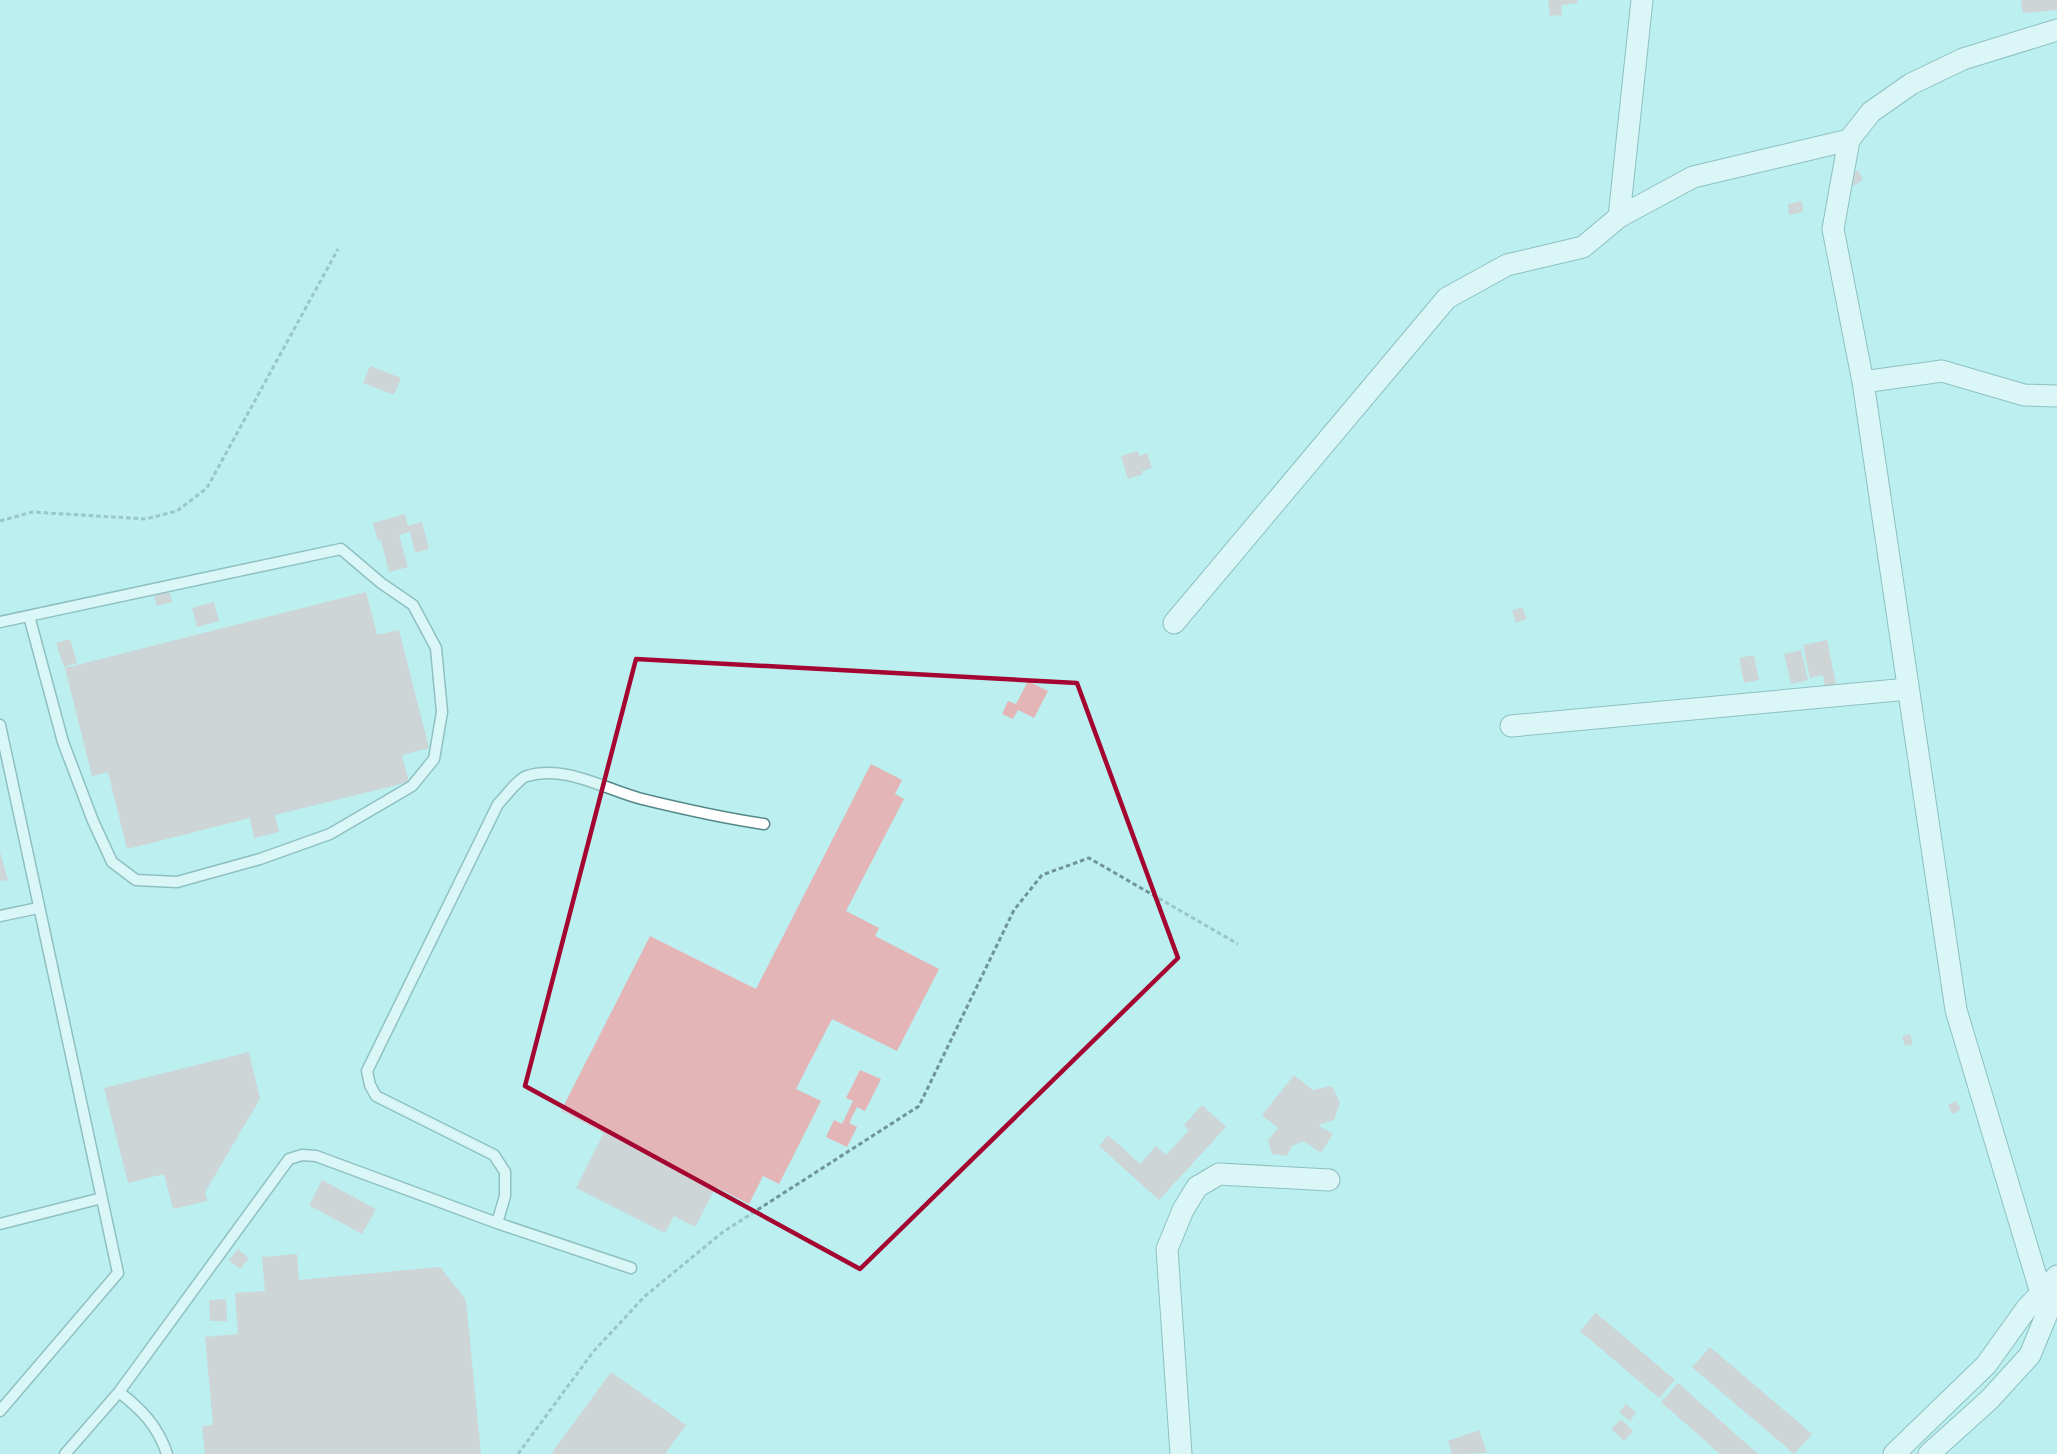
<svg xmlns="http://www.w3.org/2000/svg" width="2057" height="1454" viewBox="0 0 2057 1454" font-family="'Space Grotesk',sans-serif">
<rect width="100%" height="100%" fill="#bbeff0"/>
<path fill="#e3b5b6" d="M 1548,0 L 1577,0 L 1577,3 L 1561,5 L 1562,15 L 1550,16 Z
M 2021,0 L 2057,0 L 2057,10 L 2023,13 Z
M 1858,170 L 1863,180 L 1853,186 L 1848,176 Z
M 1802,201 L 1803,212 L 1789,215 L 1788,204 Z
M 370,366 L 401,378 L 394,395 L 363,383 Z
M 1138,451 L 1139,456 L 1147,453 L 1152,468 L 1142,471 L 1143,474 L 1128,479 L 1121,456 Z
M 405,514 L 408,526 L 422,522 L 429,549 L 415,553 L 410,532 L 399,535 L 408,567 L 389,572 L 381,540 L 378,541 L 373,523 Z
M 169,591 L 172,602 L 157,606 L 154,596 Z
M 366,592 L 377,635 L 399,630 L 429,748 L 402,755 L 409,782 L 275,815 L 279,832 L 254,838 L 250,818 L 127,849 L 108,772 L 92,776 L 65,668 Z
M 214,602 L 219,621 L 197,627 L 192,608 Z
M 1522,607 L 1527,619 L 1516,623 L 1512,611 Z
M 70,639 L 77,663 L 64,667 L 56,643 Z
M 1827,640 L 1836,684 L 1825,687 L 1823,675 L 1810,678 L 1803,645 Z
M 1801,650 L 1808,680 L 1791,684 L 1784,654 Z
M 1754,655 L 1759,680 L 1744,683 L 1739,658 Z
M 1028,681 L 1048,691 L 1034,718 L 1018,710 L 1013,719 L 1002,714 L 1008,701 L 1016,704 Z
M 871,764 L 902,780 L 895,794 L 904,799 L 846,911 L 879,928 L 875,936 L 939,969 L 897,1051 L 832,1019 L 796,1089 L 821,1101 L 779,1184 L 763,1176 L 749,1204 L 716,1187 L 695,1227 L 674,1216 L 665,1233 L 576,1188 L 604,1133 L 561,1111 L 650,936 L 756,989 Z
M 0,852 L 8,880 L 0,881 Z
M 1910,1034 L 1913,1044 L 1905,1046 L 1902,1036 Z
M 249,1052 L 260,1099 L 205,1192 L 207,1201 L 173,1209 L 164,1174 L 128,1183 L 104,1088 Z
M 860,1070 L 881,1079 L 865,1111 L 857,1107 L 849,1123 L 857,1127 L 847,1147 L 826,1137 L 834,1120 L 842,1124 L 853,1101 L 846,1098 Z
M 1294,1075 L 1313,1090 L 1332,1086 L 1340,1103 L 1334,1120 L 1318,1125 L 1333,1134 L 1321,1153 L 1303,1141 L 1292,1146 L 1287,1156 L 1272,1154 L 1268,1140 L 1278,1128 L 1262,1115 Z
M 1956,1101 L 1961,1110 L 1952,1114 L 1948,1105 Z
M 1202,1105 L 1226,1127 L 1159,1200 L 1099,1146 L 1108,1135 L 1140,1164 L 1156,1146 L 1166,1155 L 1189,1130 L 1184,1125 Z
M 322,1180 L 376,1209 L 362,1234 L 309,1205 Z
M 238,1249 L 249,1258 L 240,1269 L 229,1260 Z
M 297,1254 L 299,1280 L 440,1267 L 466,1300 L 481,1454 L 205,1454 L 202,1426 L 213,1425 L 205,1337 L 238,1334 L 235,1293 L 265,1291 L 262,1257 Z
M 226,1299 L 227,1321 L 210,1321 L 209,1300 Z
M 1596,1313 L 1675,1380 L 1659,1398 L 1580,1331 Z
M 1710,1347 L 1812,1434 L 1794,1454 L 1692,1367 Z
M 611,1372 L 686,1425 L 665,1454 L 551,1454 Z
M 1678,1383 L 1758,1454 L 1720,1454 L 1661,1402 Z
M 1626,1404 L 1636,1413 L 1630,1421 L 1619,1412 Z
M 1621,1419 L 1633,1431 L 1624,1441 L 1611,1429 Z
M 1479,1430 L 1487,1453 L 1452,1454 L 1448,1441 Z"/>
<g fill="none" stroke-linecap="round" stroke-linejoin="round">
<defs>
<path id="service" d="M 0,622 L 341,549 L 381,583 L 413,605 L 436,648 L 442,712 L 434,759 L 412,786 L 330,834 L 260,859 L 177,882 L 136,880 L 112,862 L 93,821 L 63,742 L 29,616
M 0,725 L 118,1273 L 0,1411
M 0,916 L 38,908
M 497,1223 L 505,1196 L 505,1172 L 494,1155 L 376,1096 L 370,1085 L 367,1071 L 498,804 C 505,797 519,778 527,776 C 565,764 606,790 642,799 C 683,809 723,818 764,824
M 0,1224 L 102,1198
M 119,1392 C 141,1409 158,1426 167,1454
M 65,1454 L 119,1392 L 289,1159 L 302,1155 L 316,1156 L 497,1223 L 631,1268"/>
<path id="minor" d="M 1619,217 L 1642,0
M 1863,382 L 1942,371 L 2024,395 L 2057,396
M 1174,623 L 1447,298 L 1507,265 L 1583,247 L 1619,217 L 1693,177 L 1849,140
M 1511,726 L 1908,689
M 2041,1293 L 1956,1010 L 1863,382 L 1833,229 L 1849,140 L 1871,112 L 1911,84 L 1963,59 L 2057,30
M 1181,1454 L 1167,1249 L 1183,1210 L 1197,1187 L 1219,1174 L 1329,1180
M 1894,1454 L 1986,1365 L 2027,1308 L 2057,1276
M 1929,1454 L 1989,1400 L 2030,1355 L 2051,1304 L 2057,1277"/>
</defs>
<use href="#service" stroke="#578889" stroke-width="13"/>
<use href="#minor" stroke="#578889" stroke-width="23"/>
<path stroke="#6f9596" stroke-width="3" stroke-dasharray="4.5 3" stroke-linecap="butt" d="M 0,521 L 32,512 L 146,519 L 177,511 L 207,488 L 338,249
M 518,1454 L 593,1352 L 645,1296 L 723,1232 L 919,1106 L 1014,910 L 1042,875 L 1089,858 L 1238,944"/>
<use href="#service" stroke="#fff" stroke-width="10"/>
<use href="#minor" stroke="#fff" stroke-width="21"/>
</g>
<path d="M0 0H2057V1454H0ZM 636,659 L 1077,683 L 1178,958 L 860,1269 L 525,1086 Z" fill="#bbeff0" fill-opacity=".55" fill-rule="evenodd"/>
<path fill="none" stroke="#a40631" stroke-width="4.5" stroke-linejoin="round" d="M 636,659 L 1077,683 L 1178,958 L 860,1269 L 525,1086 Z"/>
</svg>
